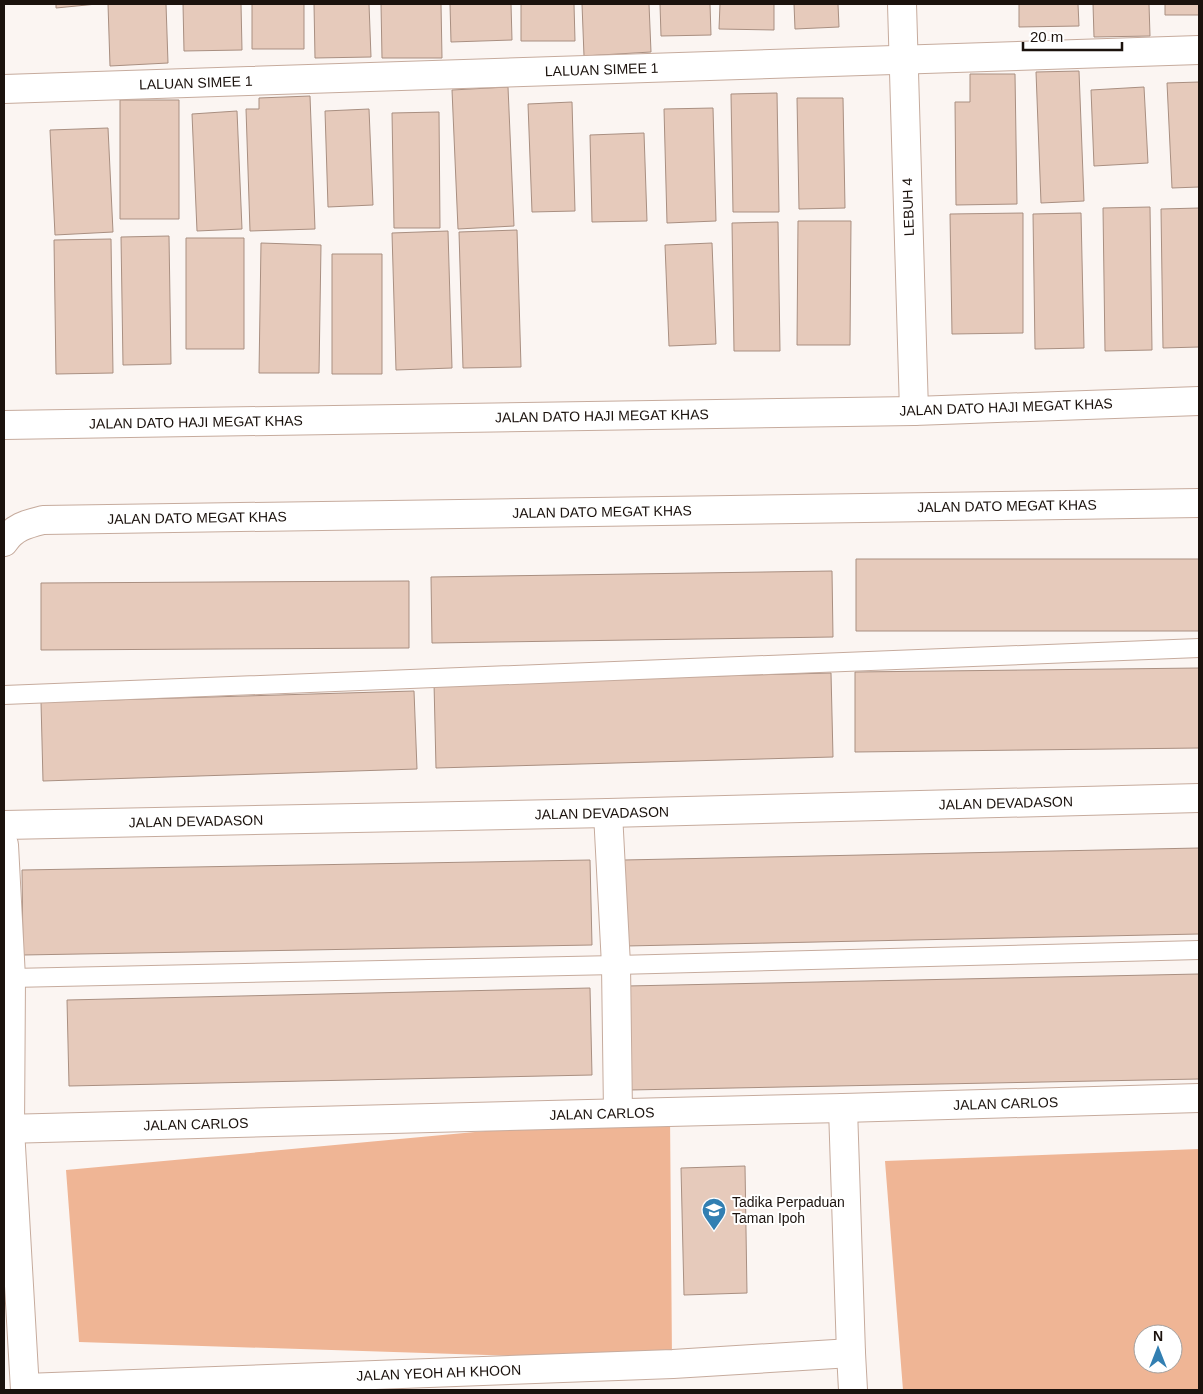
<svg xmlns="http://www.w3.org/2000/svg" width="1203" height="1394" viewBox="0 0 1203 1394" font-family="Arial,sans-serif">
<rect width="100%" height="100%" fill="#fbf5f2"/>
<path fill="#efb595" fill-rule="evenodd" d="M 670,1114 L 672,1361 L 79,1342 L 66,1170 Z
M 1199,1149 L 1199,1390 L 903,1390 L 885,1161 ZM 1143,1334 L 1173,1334 L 1173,1364 L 1143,1364 Z"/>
<path fill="#e6cabb" stroke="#a98f81" d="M 56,4 L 97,4 L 56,8 Z
M 108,4 L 166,4 L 168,63 L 110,66 Z
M 183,4 L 241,4 L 242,50 L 184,51 Z
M 252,4 L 304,4 L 304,49 L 252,49 Z
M 314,4 L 369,4 L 371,57 L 315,58 Z
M 381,4 L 441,4 L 442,58 L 382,58 Z
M 450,4 L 511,4 L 512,40 L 451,42 Z
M 521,4 L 574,4 L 575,41 L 521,41 Z
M 582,4 L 649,4 L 651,52 L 584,56 Z
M 660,4 L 710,4 L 711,35 L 661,36 Z
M 720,4 L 774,4 L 774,30 L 719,29 Z
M 794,4 L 838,4 L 839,27 L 795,29 Z
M 1019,4 L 1078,4 L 1079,26 L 1019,27 Z
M 1093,4 L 1149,4 L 1150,36 L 1094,37 Z
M 1165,4 L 1199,4 L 1199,15 L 1165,15 Z
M 1079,71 L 1084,201 L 1041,203 L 1036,72 Z
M 970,74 L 1015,74 L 1017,204 L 956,205 L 955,102 L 970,102 Z
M 1199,82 L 1199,187 L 1172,188 L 1167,83 Z
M 508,87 L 514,226 L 458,229 L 452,90 Z
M 1144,87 L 1148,163 L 1094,166 L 1091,90 Z
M 777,93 L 779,212 L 733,212 L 731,94 Z
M 310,96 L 315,229 L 250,231 L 246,109 L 259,109 L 259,98 Z
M 797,98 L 843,98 L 845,208 L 799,209 Z
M 120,100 L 179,100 L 179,219 L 120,219 Z
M 572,102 L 575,211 L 532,212 L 528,104 Z
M 713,108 L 716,221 L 667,223 L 664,109 Z
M 369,109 L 373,205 L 328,207 L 325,111 Z
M 237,111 L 242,229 L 197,231 L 192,114 Z
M 439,112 L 440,228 L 394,228 L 392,113 Z
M 108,128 L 113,232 L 55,235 L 50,130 Z
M 644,133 L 647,221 L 592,222 L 590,135 Z
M 1150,207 L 1152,350 L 1105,351 L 1103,208 Z
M 1199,208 L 1199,347 L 1163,348 L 1161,209 Z
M 1023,213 L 1023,333 L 952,334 L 950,214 Z
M 1081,213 L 1084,348 L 1035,349 L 1033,214 Z
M 798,221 L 851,221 L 850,345 L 797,345 Z
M 778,222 L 780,351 L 734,351 L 732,223 Z
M 517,230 L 521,367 L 463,368 L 459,232 Z
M 448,231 L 452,368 L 396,370 L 392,233 Z
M 169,236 L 171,364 L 123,365 L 121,237 Z
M 186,238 L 244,238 L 244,349 L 186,349 Z
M 111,239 L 113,373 L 56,374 L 54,240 Z
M 261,243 L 321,245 L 319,373 L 259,373 Z
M 712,243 L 716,344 L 669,346 L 665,245 Z
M 332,254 L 382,254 L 382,374 L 332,374 Z
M 856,559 L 1199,559 L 1199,631 L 856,631 Z
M 832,571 L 833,637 L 432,643 L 431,577 Z
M 409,581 L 409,648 L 41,650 L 41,583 Z
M 1199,668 L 1199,748 L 855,752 L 855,672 Z
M 831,673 L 833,757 L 436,768 L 434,683 Z
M 414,691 L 417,769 L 43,781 L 41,702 Z
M 1199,848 L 1199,934 L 626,946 L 624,860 Z
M 590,860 L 592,945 L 23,955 L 22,870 Z
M 1199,974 L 1199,1079 L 629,1090 L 627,986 Z
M 590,988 L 592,1075 L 69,1086 L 67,1000 Z
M 745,1166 L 747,1293 L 684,1295 L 681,1168 Z"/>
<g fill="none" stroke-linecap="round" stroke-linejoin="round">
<defs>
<path id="service" d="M 4,695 L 1199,648
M 11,978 L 616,965 L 1199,950"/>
<g id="minor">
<path id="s1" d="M 4,89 L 1199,50"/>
<path d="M 914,411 L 1199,401"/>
<path id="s2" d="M 4,542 C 14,527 27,524 43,520 L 1199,503"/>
<path d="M 608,813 L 616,965 L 618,1113"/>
<path id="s3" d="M 4,825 L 608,813 L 1199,798"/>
<path d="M 4,845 L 11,978 L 10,1129 L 25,1390"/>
<path d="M 843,1108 L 851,1353 L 853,1390"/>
<path id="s4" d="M 4,1129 L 668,1112 L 843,1108 L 1199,1098"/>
<path id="s5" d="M 25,1388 L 673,1364 L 851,1353"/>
</g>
<g id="tertiary">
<path id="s6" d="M 4,425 L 914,411 L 902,4"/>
</g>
</defs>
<use href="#service" stroke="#c6ab9d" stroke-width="20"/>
<use href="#minor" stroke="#c6ab9d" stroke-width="30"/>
<use href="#tertiary" stroke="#c6ab9d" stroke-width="30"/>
<use href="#service" stroke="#fff" stroke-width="18"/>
<use href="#minor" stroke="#fff" stroke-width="28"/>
<use href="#tertiary" stroke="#fff" stroke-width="28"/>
</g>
<defs>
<symbol id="school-pin" viewBox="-11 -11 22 30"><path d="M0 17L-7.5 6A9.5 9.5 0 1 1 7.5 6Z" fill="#327fb2" stroke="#fff"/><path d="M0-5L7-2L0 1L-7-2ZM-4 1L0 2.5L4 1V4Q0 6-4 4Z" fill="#fff"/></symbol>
</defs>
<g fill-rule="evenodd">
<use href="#school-pin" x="700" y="1196" width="28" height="38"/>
</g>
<g text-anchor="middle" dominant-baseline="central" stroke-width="4" stroke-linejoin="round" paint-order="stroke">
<g font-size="14" fill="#1b120d" stroke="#fff">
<text stroke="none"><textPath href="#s1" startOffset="598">LALUAN SIMEE 1</textPath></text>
<text stroke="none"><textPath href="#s1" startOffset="192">LALUAN SIMEE 1</textPath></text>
<text transform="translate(908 207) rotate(-92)">LEBUH 4</text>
<text transform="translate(1006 407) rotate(-2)">JALAN DATO HAJI MEGAT KHAS</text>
<text stroke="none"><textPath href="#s6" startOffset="598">JALAN DATO HAJI MEGAT KHAS</textPath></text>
<text stroke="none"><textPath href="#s6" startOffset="192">JALAN DATO HAJI MEGAT KHAS</textPath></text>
<text stroke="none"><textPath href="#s2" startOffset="1010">JALAN DATO MEGAT KHAS</textPath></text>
<text stroke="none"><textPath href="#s2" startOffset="605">JALAN DATO MEGAT KHAS</textPath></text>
<text stroke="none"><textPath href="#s2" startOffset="200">JALAN DATO MEGAT KHAS</textPath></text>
<text stroke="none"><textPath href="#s3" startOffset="1002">JALAN DEVADASON</textPath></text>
<text stroke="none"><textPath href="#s3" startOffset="598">JALAN DEVADASON</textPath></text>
<text stroke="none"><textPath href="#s3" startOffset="192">JALAN DEVADASON</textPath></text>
<text stroke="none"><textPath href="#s4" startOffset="1002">JALAN CARLOS</textPath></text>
<text stroke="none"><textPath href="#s4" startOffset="598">JALAN CARLOS</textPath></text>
<text stroke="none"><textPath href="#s4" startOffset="192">JALAN CARLOS</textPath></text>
<text stroke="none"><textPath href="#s5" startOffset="414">JALAN YEOH AH KHOON</textPath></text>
</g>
<g font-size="14" fill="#1b120d" stroke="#fff" text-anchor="start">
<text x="732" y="1202">Tadika Perpaduan<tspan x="732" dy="16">Taman Ipoh</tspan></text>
</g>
</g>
<rect width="1203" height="1394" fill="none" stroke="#1b120d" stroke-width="10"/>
<g transform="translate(1158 1349)"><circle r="24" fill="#ffffff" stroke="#a4a09e"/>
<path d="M0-4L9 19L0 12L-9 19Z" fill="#327fb2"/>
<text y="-8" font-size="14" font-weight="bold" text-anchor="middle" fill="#1b120d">N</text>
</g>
<path d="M1023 42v8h99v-8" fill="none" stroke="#1b120d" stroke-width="2.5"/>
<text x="1030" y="42" font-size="15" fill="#1b120d" stroke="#ffffff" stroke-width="4" paint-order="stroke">20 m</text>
</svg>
